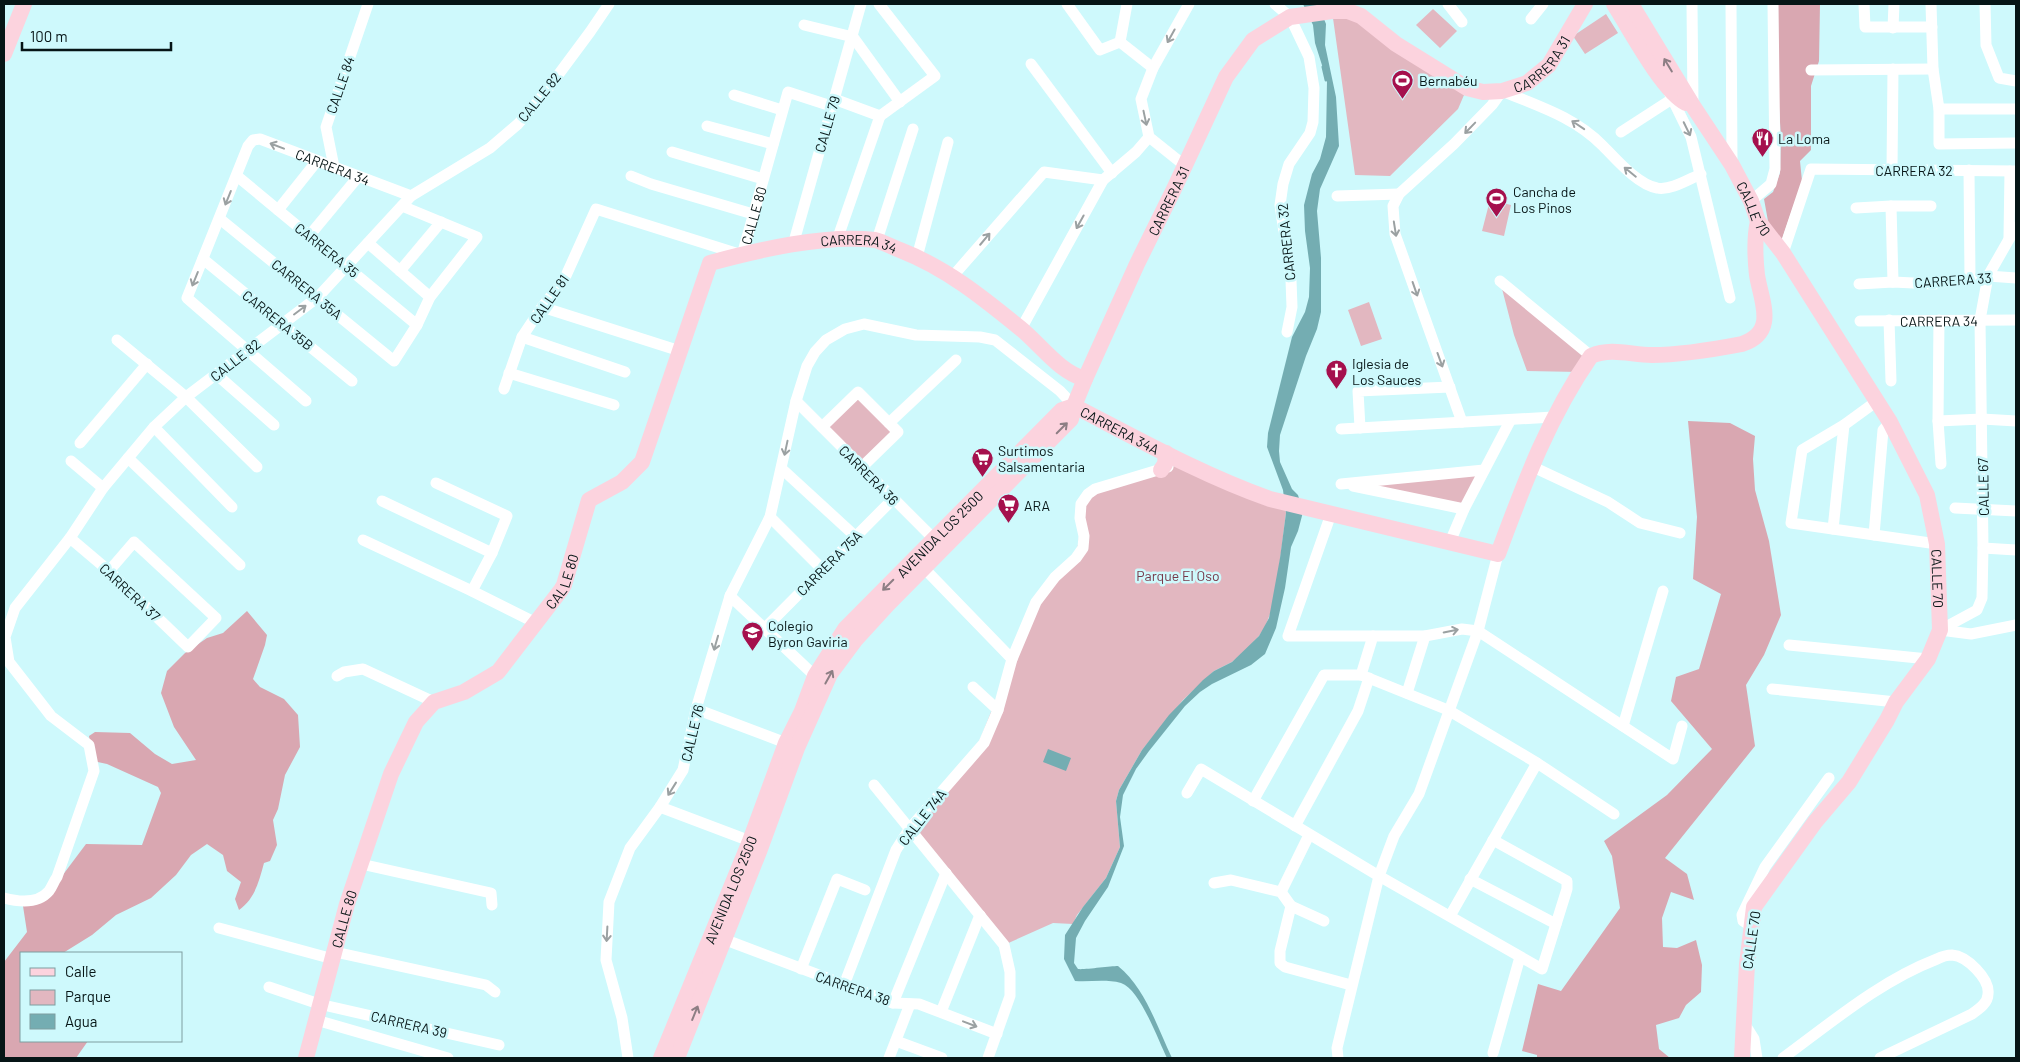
<svg xmlns="http://www.w3.org/2000/svg" width="2020" height="1062" viewBox="0 0 2020 1062" font-family="Barlow,sans-serif">
<rect width="100%" height="100%" fill="#cef9fc"/>
<path fill="#e2b7c0" d="M 1433,9 L 1457,31 L 1440,48 L 1416,25 Z
M 1332,11 L 1348,11 L 1467,88 L 1458,109 L 1390,176 L 1355,175 Z
M 1606,14 L 1618,33 L 1585,54 L 1573,36 Z
M 1490,200 L 1511,205 L 1504,236 L 1482,231 Z
M 1500,281 L 1591,356 L 1579,372 L 1527,371 L 1514,335 Z
M 1369,302 L 1382,339 L 1361,346 L 1348,310 Z
M 858,392 L 898,432 L 862,467 L 822,427 Z
M 1184,463 L 1284,503 L 1286,513 L 1279,568 L 1272,609 L 1265,627 L 1259,636 L 1245,651 L 1232,662 L 1214,671 L 1183,700 L 1142,750 L 1119,790 L 1116,801 L 1120,847 L 1106,878 L 1077,915 L 1073,924 L 1053,923 L 1004,945 L 910,828 L 973,757 L 1031,612 L 1076,558 L 1085,496 Z
M 1484,470 L 1464,509 L 1341,484 Z"/>
<path fill="#d9a7b1" d="M 1778,4 L 1820,4 L 1819,61 L 1811,86 L 1811,150 L 1800,161 L 1802,181 L 1781,242 L 1768,221 L 1764,199 L 1773,192 L 1780,173 L 1781,137 L 1777,77 Z
M 1688,421 L 1730,423 L 1755,436 L 1753,459 L 1755,490 L 1769,541 L 1781,615 L 1764,655 L 1746,685 L 1755,746 L 1665,858 L 1687,874 L 1694,900 L 1671,892 L 1662,918 L 1663,947 L 1677,948 L 1696,940 L 1702,965 L 1701,992 L 1686,1005 L 1679,1018 L 1656,1025 L 1659,1049 L 1670,1058 L 1537,1058 L 1537,1055 L 1522,1051 L 1538,984 L 1561,991 L 1620,908 L 1612,856 L 1604,841 L 1667,795 L 1712,749 L 1671,701 L 1676,677 L 1699,669 L 1721,594 L 1693,579 L 1697,517 Z
M 247,611 L 267,635 L 265,645 L 253,679 L 260,687 L 284,699 L 298,715 L 300,747 L 285,775 L 278,809 L 273,820 L 277,845 L 270,861 L 264,863 C 259,881 255,899 239,910 L 235,899 L 241,882 L 227,871 L 223,855 L 207,844 L 191,855 L 176,875 L 151,898 L 116,915 L 92,935 L 63,953 L 21,953 L 21,1041 L 88,1041 L 76,1058 L 4,1058 L 4,962 L 27,932 L 23,906 L 44,900 L 86,844 L 142,845 L 161,793 L 158,787 L 107,764 L 93,761 L 89,736 L 95,732 L 130,733 L 155,754 L 172,764 L 196,760 L 174,727 L 161,693 L 167,671 L 185,653 L 207,638 L 223,633 Z"/>
<path fill="#74adb2" d="M 1303,4 L 1318,4 L 1326,24 L 1325,45 L 1336,97 L 1339,146 L 1320,189 L 1317,211 L 1321,258 L 1321,312 L 1317,329 L 1306,356 L 1280,435 L 1279,451 L 1280,462 L 1292,489 L 1298,495 L 1303,512 L 1298,531 L 1291,547 L 1285,588 L 1276,628 L 1265,654 L 1251,665 L 1212,684 L 1200,692 L 1185,706 L 1149,751 L 1136,769 L 1123,795 L 1120,817 L 1124,846 L 1108,887 L 1085,921 L 1076,938 L 1074,963 L 1078,969 C 1083,970 1110,966 1118,966 C 1146,989 1157,1027 1172,1058 L 1167,1058 C 1158,1040 1140,989 1121,983 C 1106,979 1091,982 1075,981 L 1064,959 L 1065,935 L 1083,907 L 1106,878 L 1120,847 L 1116,801 L 1119,790 L 1142,750 L 1169,715 L 1203,680 L 1214,671 L 1232,662 L 1259,636 L 1269,618 L 1280,558 L 1286,513 L 1283,490 L 1267,447 L 1268,433 L 1292,337 L 1305,312 L 1309,297 L 1310,268 L 1305,231 L 1304,205 L 1312,174 L 1320,159 L 1326,137 L 1327,81 L 1315,43 L 1313,25 Z
M 1048,749 L 1071,758 L 1066,771 L 1043,762 Z"/>
<g fill="none" stroke-linecap="round" stroke-linejoin="round">
<path stroke="#74adb2" stroke-width="3" d="M 1323,67 L 1326,80"/>
<g stroke="#fff" stroke-width="11">
<path d="M 879,4 L 935,76 L 880,116"/>
<path d="M 1067,4 L 1100,50 L 1120,42"/>
<path d="M 1275,4 L 1290,17 L 1309,57 L 1314,88 L 1313,122 L 1310,133 L 1289,164 L 1283,184 L 1280,205 L 1291,280 L 1292,307 L 1287,332"/>
<path d="M 1448,4 L 1462,22"/>
<path d="M 1692,4 L 1693,104"/>
<path d="M 1731,4 L 1732,164"/>
<path d="M 1864,4 L 1865,27 L 1932,27"/>
<path d="M 1931,4 L 1933,69 L 1939,109 L 1939,144 L 2016,143"/>
<path d="M 1985,4 L 1986,45 L 1999,78 L 2016,81"/>
<path d="M 1531,19 L 1543,4"/>
<path d="M 804,25 L 853,37 L 900,102"/>
<path d="M 1893,28 L 1894,4"/>
<path d="M 1120,42 L 1153,68"/>
<path d="M 1120,42 L 1127,4"/>
<path d="M 1031,64 L 1112,173"/>
<path d="M 1811,70 L 1933,69"/>
<path d="M 1669,92 L 1691,137 L 1730,298"/>
<path d="M 734,95 L 782,110"/>
<path d="M 834,99 L 880,116"/>
<path d="M 1939,109 L 2016,109"/>
<path d="M 707,126 L 773,144"/>
<path d="M 1621,132 L 1672,99"/>
<path d="M 672,152 L 763,179"/>
<path d="M 1184,165 L 1149,137 L 1141,99 L 1153,68 L 1189,4"/>
<path d="M 334,167 L 326,127 L 368,4"/>
<path d="M 1892,170 L 1893,69"/>
<path d="M 1969,170 L 1970,278"/>
<path d="M 237,176 L 417,325"/>
<path d="M 631,176 L 651,184 L 753,214"/>
<path d="M 1337,196 L 1399,194"/>
<path d="M 1751,201 L 1771,184 L 1775,169 L 1773,4"/>
<path d="M 1891,206 L 1893,282"/>
<path d="M 1856,208 L 1891,206 L 1931,206"/>
<path d="M 278,210 L 317,161"/>
<path d="M 220,219 L 394,361 L 417,325 L 430,297 L 477,237 L 402,206"/>
<path d="M 309,236 L 358,177"/>
<path d="M 2009,237 L 2010,171"/>
<path d="M 837,240 L 880,116"/>
<path d="M 877,240 L 913,129"/>
<path d="M 368,243 L 430,297"/>
<path d="M 793,245 L 861,4"/>
<path d="M 1783,253 L 1811,169 L 2016,171"/>
<path d="M 917,257 L 948,142"/>
<path d="M 203,259 L 352,381"/>
<path d="M 400,271 L 441,222"/>
<path d="M 953,276 L 1044,172 L 1103,180"/>
<path d="M 1500,281 L 1591,356"/>
<path d="M 1859,284 L 1893,282 L 1934,284 L 1988,276 L 2016,278"/>
<path d="M 542,307 L 680,351"/>
<path d="M 1889,320 L 1891,381"/>
<path d="M 1939,320 L 1938,421 L 1941,464"/>
<path id="s1" d="M 1860,321 L 2016,320"/>
<path d="M 1021,329 L 1103,180 L 1136,152 L 1149,137"/>
<path d="M 522,337 L 625,372"/>
<path d="M 117,340 L 186,397 L 257,467"/>
<path d="M 509,373 L 614,405"/>
<path d="M 216,374 L 274,425"/>
<path id="s2" d="M 504,389 L 522,337 L 542,307 L 564,280 L 596,209 L 742,255 L 788,92 L 831,106"/>
<path id="s3" d="M 306,401 L 187,298 L 248,146 L 253,140 L 260,139 L 411,196"/>
<path d="M 796,401 L 938,543"/>
<path d="M 1877,401 L 1844,425 L 1802,450 L 1791,523 L 1937,544"/>
<path d="M 1938,421 L 1982,419 L 2016,421"/>
<path d="M 1462,422 L 1395,234 L 1393,206 L 1399,194 L 1454,144 L 1492,105 L 1502,91 C 1538,106 1575,117 1603,146 C 1616,159 1638,185 1657,188 C 1670,191 1689,179 1701,174"/>
<path d="M 889,423 L 956,360"/>
<path d="M 154,427 L 232,507"/>
<path d="M 822,427 L 858,392 L 898,432 L 862,467"/>
<path d="M 1360,428 L 1358,391 L 1450,387"/>
<path d="M 1341,429 L 1553,417"/>
<path d="M 80,443 L 147,364"/>
<path d="M 128,458 L 240,565"/>
<path d="M 71,461 L 103,488"/>
<path d="M 1531,466 L 1608,502 L 1640,523 L 1680,533"/>
<path d="M 782,469 L 855,536"/>
<path d="M 436,483 L 507,516 L 492,553 L 472,591"/>
<path d="M 1341,484 L 1484,470"/>
<path d="M 1353,486 L 1464,509"/>
<path d="M 382,501 L 492,553"/>
<path d="M 1955,508 L 2016,511"/>
<path d="M 1331,514 L 1288,636 L 1425,636 L 1462,629 L 1478,631 L 1673,759 L 1682,726"/>
<path d="M 770,517 L 822,569"/>
<path d="M 1833,529 L 1844,425"/>
<path d="M 1874,535 L 1883,430 L 1890,422"/>
<path d="M 70,538 L 109,571 L 188,647 L 216,618 L 134,542 L 109,571"/>
<path d="M 363,540 L 472,591 L 536,623"/>
<path d="M 1450,542 L 1464,509 L 1510,421"/>
<path d="M 1983,548 L 2016,550"/>
<path d="M 919,563 L 1012,659"/>
<path d="M 730,596 L 815,676"/>
<path d="M 765,628 L 893,499"/>
<path d="M 1940,630 L 1977,610 L 1982,598 L 1983,548 L 1980,320 L 1988,276 L 2016,227"/>
<path d="M 1940,630 L 1971,634 L 2016,625"/>
<path d="M 1789,645 L 1928,659"/>
<path d="M 1361,675 L 1373,636"/>
<path d="M 337,676 L 344,672 L 363,669 L 434,702"/>
<path d="M 973,687 L 998,710"/>
<path d="M 1772,689 L 1896,702"/>
<path d="M 1407,693 L 1425,636"/>
<path d="M 696,709 L 786,743"/>
<path d="M 1623,726 L 1663,591"/>
<path d="M 874,785 L 1004,945 L 1010,972 L 1010,996 L 988,1058"/>
<path d="M 1187,793 L 1201,769 L 1379,876 L 1542,969 L 1567,889 L 1567,881 L 1493,840"/>
<path d="M 1253,801 L 1324,675 L 1361,675 L 1448,710 L 1537,763 L 1614,814"/>
<path d="M 660,807 L 750,841"/>
<path d="M 1295,826 L 1358,711 L 1369,678"/>
<path d="M 361,864 L 491,893 L 492,905"/>
<path d="M 1470,879 L 1556,924"/>
<path d="M 1214,883 L 1231,880 L 1281,892 L 1291,906 L 1280,951 L 1280,963 L 1285,967 L 1351,985"/>
<path d="M 1281,892 L 1309,835"/>
<path d="M 4,898 C 19,902 38,904 49,891 C 52,887 54,881 57,877 L 94,771 L 89,745 L 51,716 L 9,662 L 5,637 L 15,608 L 70,538 L 103,488 L 154,427 L 186,397 L 318,297 L 411,196 L 490,148 L 518,124 L 544,94 L 590,32 L 609,4"/>
<path d="M 1291,906 L 1324,921"/>
<path d="M 1450,916 L 1537,763"/>
<path d="M 1752,927 L 1743,921 L 1742,915 L 1765,867 L 1829,778"/>
<path d="M 219,928 L 333,959"/>
<path d="M 718,937 L 893,1003 L 919,1004 L 997,1034"/>
<path d="M 335,952 L 477,983 L 486,985 L 495,992"/>
<path d="M 801,969 L 837,879 L 865,890"/>
<path d="M 844,985 L 896,850 L 910,828 L 984,743 L 998,710 L 1012,659 L 1036,602 L 1055,577 L 1076,558 L 1083,548 L 1084,536 L 1080,518 L 1081,504 L 1088,494 L 1095,489 L 1168,467"/>
<path d="M 269,987 L 319,1004 L 499,1045"/>
<path d="M 893,1003 L 946,873"/>
<path d="M 941,1012 L 980,915"/>
<path d="M 316,1020 L 448,1058"/>
<path d="M 1744,1023 L 1754,1039 L 1757,1058"/>
<path d="M 896,1041 L 942,1058"/>
<path d="M 1493,1053 L 1520,957"/>
<path d="M 628,1058 L 622,1018 L 606,960 L 609,902 L 630,848 L 660,807 L 683,770 L 696,709 L 730,596 L 770,517 L 796,401 L 807,366 L 815,352 L 826,340 L 845,329 L 864,324 L 916,335 L 980,337 L 995,340 L 1060,391 L 1074,406"/>
<path d="M 889,1058 L 910,1004"/>
<path d="M 1338,1058 L 1337,1048 L 1379,876 L 1394,836 L 1419,794 L 1478,631 L 1498,554"/>
<path d="M 1783,1058 C 1832,1022 1880,981 1937,959 C 1941,957 1948,955 1952,955 C 1967,956 1990,979 1988,994 C 1988,1003 1979,1009 1972,1014 L 1880,1058"/>
</g>
<g stroke="#fcd3de" stroke-width="16">
<path d="M 1614,4 C 1629,28 1663,92 1686,103"/>
<path id="s4" d="M 1631,4 L 1693,106 L 1732,165 L 1751,201 L 1758,221 L 1783,253 L 1890,422 L 1927,495 L 1937,544 L 1940,630 L 1928,659 L 1896,702 L 1887,720 L 1849,782 L 1815,822 L 1754,907 L 1747,964 L 1742,1058"/>
<path d="M 4,54 L 24,4"/>
<path id="s5" d="M 1074,406 C 1138,439 1202,475 1270,499 L 1498,554 C 1524,484 1548,418 1591,356 C 1612,347 1631,355 1652,355 C 1678,355 1716,349 1742,344 C 1778,332 1761,301 1757,275 C 1755,257 1754,239 1758,221"/>
<path d="M 1161,470 L 1165,464 L 1166,453"/>
<path id="s6" d="M 306,1058 L 347,904 L 391,774 L 416,722 L 434,702 L 464,692 L 498,672 L 561,590 L 564,585 L 589,500 L 622,482 L 642,462 L 710,263 C 758,250 825,234 875,240 C 883,242 892,247 900,250 C 946,268 982,297 1020,328 C 1041,345 1059,372 1085,379"/>
<path id="s7" d="M 661,1058 L 750,841 L 786,743 L 802,711 L 815,676 L 845,629 L 1062,410 L 1074,406"/>
<path id="s8" d="M 677,1058 L 760,849 L 797,748 L 830,674 L 856,639 L 888,604 L 1071,419 L 1074,406 L 1085,379 L 1137,264 L 1174,189 L 1226,77 L 1253,40 L 1290,17 L 1332,11 L 1348,11 L 1361,16 L 1396,44 L 1467,88 L 1483,92 L 1502,91 L 1527,83 L 1549,65 L 1585,4"/>
</g>
</g>
<defs><path id="oneway-shaft" d="M-6 0H5M1.5-3L5.5 0L1.5 3" fill="none" stroke-width="1.6" stroke-linecap="round" stroke-linejoin="round" transform="scale(1.25)"/></defs>
<g stroke="#9ba1a2">
<use href="#oneway-shaft" transform="translate(1171 36) rotate(119)"/>
<use href="#oneway-shaft" transform="translate(1145 118) rotate(78)"/>
<use href="#oneway-shaft" transform="translate(1578 125) rotate(-146)"/>
<use href="#oneway-shaft" transform="translate(1470 128) rotate(134)"/>
<use href="#oneway-shaft" transform="translate(1687 129) rotate(64)"/>
<use href="#oneway-shaft" transform="translate(277 146) rotate(-159)"/>
<use href="#oneway-shaft" transform="translate(1630 172) rotate(-141)"/>
<use href="#oneway-shaft" transform="translate(228 198) rotate(112)"/>
<use href="#oneway-shaft" transform="translate(1080 222) rotate(119)"/>
<use href="#oneway-shaft" transform="translate(1395 229) rotate(81)"/>
<use href="#oneway-shaft" transform="translate(985 239) rotate(-50)"/>
<use href="#oneway-shaft" transform="translate(195 279) rotate(112)"/>
<use href="#oneway-shaft" transform="translate(1415 289) rotate(71)"/>
<use href="#oneway-shaft" transform="translate(300 310) rotate(-37)"/>
<use href="#oneway-shaft" transform="translate(1440 360) rotate(70)"/>
<use href="#oneway-shaft" transform="translate(786 448) rotate(102)"/>
<use href="#oneway-shaft" transform="translate(1451 631) rotate(-11)"/>
<use href="#oneway-shaft" transform="translate(716 643) rotate(106)"/>
<use href="#oneway-shaft" transform="translate(672 789) rotate(122)"/>
<use href="#oneway-shaft" transform="translate(607 934) rotate(93)"/>
<use href="#oneway-shaft" transform="translate(970 1024) rotate(21)"/>
</g>
<g stroke="#8d7e84">
<use href="#oneway-shaft" transform="translate(1668 65) rotate(-121)"/>
<use href="#oneway-shaft" transform="translate(1062 428) rotate(-45)"/>
<use href="#oneway-shaft" transform="translate(888 585) rotate(135)"/>
<use href="#oneway-shaft" transform="translate(829 677) rotate(-61)"/>
<use href="#oneway-shaft" transform="translate(695 1013) rotate(-68)"/>
</g>
<defs>
<symbol id="stadium-pin" viewBox="-11 -11 22 30"><path d="M0 17L-7.5 6A9.5 9.5 0 1 1 7.5 6Z" fill="#a5104d" stroke="#cef9fc"/><path d="M0-5a6.5 5 0 1 0 0 10a6.5 5 0 1 0 0-10ZM-3.5-1.8h7v3.6h-7Z" fill="#fff"/></symbol>
<symbol id="restaurant-pin" viewBox="-11 -11 22 30"><path d="M0 17L-7.5 6A9.5 9.5 0 1 1 7.5 6Z" fill="#a5104d" stroke="#cef9fc"/><path d="M-5-6h1v4h1v-4h1v4h1v-4h1v5L-1.5 .5V6h-2V.5L-5-1ZM5-6V6H3V1.5H1.5Q1.5-4 5-6Z" fill="#fff"/></symbol>
<symbol id="church-pin" viewBox="-11 -11 22 30"><path d="M0 17L-7.5 6A9.5 9.5 0 1 1 7.5 6Z" fill="#a5104d" stroke="#cef9fc"/><path d="M-1.2-6h2.4v3.5h3.3v2.4h-3.3V6h-2.4V-.1h-3.3v-2.4h3.3Z" fill="#fff"/></symbol>
<symbol id="supermarket-pin" viewBox="-11 -11 22 30"><path d="M0 17L-7.5 6A9.5 9.5 0 1 1 7.5 6Z" fill="#a5104d" stroke="#cef9fc"/><path d="M-6-5.5h2.5l.6 2H6L4.5 2H-2.5L-4.4-4H-6ZM-1.5 3.2a1.3 1.3 0 1 0 .1 0ZM3 3.2a1.3 1.3 0 1 0 .1 0Z" fill="#fff"/></symbol>
<symbol id="school-pin" viewBox="-11 -11 22 30"><path d="M0 17L-7.5 6A9.5 9.5 0 1 1 7.5 6Z" fill="#a5104d" stroke="#cef9fc"/><path d="M0-5L7-2L0 1L-7-2ZM-4 1L0 2.5L4 1V4Q0 6-4 4Z" fill="#fff"/></symbol>
</defs>
<g fill-rule="evenodd">
<use href="#stadium-pin" x="1390" y="68" width="25" height="34"/>
<use href="#restaurant-pin" x="1750" y="126" width="25" height="34"/>
<use href="#stadium-pin" x="1484" y="186" width="25" height="34"/>
<use href="#church-pin" x="1324" y="358" width="25" height="34"/>
<use href="#supermarket-pin" x="970" y="446" width="25" height="34"/>
<use href="#supermarket-pin" x="996" y="492" width="25" height="34"/>
<use href="#school-pin" x="740" y="620" width="25" height="34"/>
</g>
<g text-anchor="middle" dominant-baseline="central" stroke-width="5" stroke-linejoin="round" paint-order="stroke">
<g font-size="14" fill="#061516" stroke="#cef9fc">
<text stroke="none"><textPath href="#s8" startOffset="1516">CARRERA 31</textPath></text>
<text transform="translate(340 85) rotate(-71)">CALLE 84</text>
<text transform="translate(539 97) rotate(-51)">CALLE 82</text>
<text transform="translate(827 124) rotate(-74)">CALLE 79</text>
<text stroke="none"><textPath href="#s3" startOffset="414">CARRERA 34</textPath></text>
<text x="1914" y="170">CARRERA 32</text>
<text stroke="none"><textPath href="#s8" startOffset="1004">CARRERA 31</textPath></text>
<text stroke="none"><textPath href="#s4" startOffset="239">CALLE 70</textPath></text>
<text stroke="none"><textPath href="#s2" startOffset="398">CALLE 80</textPath></text>
<text transform="translate(1286 242) rotate(-96)">CARRERA 32</text>
<text stroke="none"><textPath href="#s6" startOffset="1078">CARRERA 34</textPath></text>
<text transform="translate(327 250) rotate(39)">CARRERA 35</text>
<text transform="translate(1953 280) rotate(-4)">CARRERA 33</text>
<text transform="translate(307 289) rotate(39)">CARRERA 35A</text>
<text transform="translate(549 299) rotate(-55)">CALLE 81</text>
<text transform="translate(278 320) rotate(39)">CARRERA 35B</text>
<text stroke="none"><textPath href="#s1" startOffset="79">CARRERA 34</textPath></text>
<text transform="translate(235 360) rotate(-38)">CALLE 82</text>
<text stroke="none"><textPath href="#s5" startOffset="52">CARRERA 34A</textPath></text>
<text transform="translate(869 475) rotate(45)">CARRERA 36</text>
<text transform="translate(1983 487) rotate(-91)">CALLE 67</text>
<text stroke="none"><textPath href="#s7" startOffset="602">AVENIDA LOS 2500</textPath></text>
<text transform="translate(829 563) rotate(-45)">CARRERA 75A</text>
<text stroke="none"><textPath href="#s4" startOffset="659">CALLE 70</textPath></text>
<text stroke="none"><textPath href="#s6" startOffset="564">CALLE 80</textPath></text>
<text transform="translate(130 592) rotate(43)">CARRERA 37</text>
<text transform="translate(692 733) rotate(-77)">CALLE 76</text>
<text transform="translate(922 817) rotate(-52)">CALLE 74A</text>
<text stroke="none"><textPath href="#s7" startOffset="182">AVENIDA LOS 2500</textPath></text>
<text stroke="none"><textPath href="#s6" startOffset="144">CALLE 80</textPath></text>
<text transform="translate(1751 940) rotate(-82)">CALLE 70</text>
<text transform="translate(853 988) rotate(19)">CARRERA 38</text>
<text transform="translate(409 1024) rotate(13)">CARRERA 39</text>
</g>
<g font-size="14" fill="#061516" stroke="#cef9fc" text-anchor="start">
<text x="1419" y="80">Bernabéu</text>
<text x="1778" y="138">La Loma</text>
<text x="1513" y="191">Cancha de<tspan x="1513" dy="16">Los Pinos</tspan></text>
<text x="1352" y="363">Iglesia de<tspan x="1352" dy="16">Los Sauces</tspan></text>
<text x="998" y="450">Surtimos<tspan x="998" dy="16">Salsamentaria</tspan></text>
<text x="1024" y="505">ARA</text>
<text x="768" y="625">Colegio<tspan x="768" dy="16">Byron Gaviria</tspan></text>
</g>
<g font-size="14" fill="#773849" stroke="#cef9fc">
<text x="1178" y="575">Parque El Oso</text>
</g>
</g>
<rect width="2020" height="1062" fill="none" stroke="#061516" stroke-width="10"/>
<rect x="20" y="952" width="162" height="90" fill="#cef9fc" stroke="#7e9ea0"/>
<rect x="30" y="968" width="25" height="8" fill="#fcd3de" stroke="#7e9ea0"/>
<text x="65" y="977" font-size="15" fill="#061516">Calle</text>
<rect x="30" y="990" width="25" height="15" fill="#e2b7c0" stroke="#7e9ea0"/>
<text x="65" y="1002" font-size="15" fill="#061516">Parque</text>
<rect x="30" y="1014" width="25" height="15" fill="#74adb2" stroke="#7e9ea0"/>
<text x="65" y="1027" font-size="15" fill="#061516">Agua</text>
<path d="M22 42v8h149v-8" fill="none" stroke="#061516" stroke-width="2.5"/>
<text x="30" y="42" font-size="15" fill="#061516" stroke="#cef9fc" stroke-width="4" paint-order="stroke">100 m</text>
</svg>
